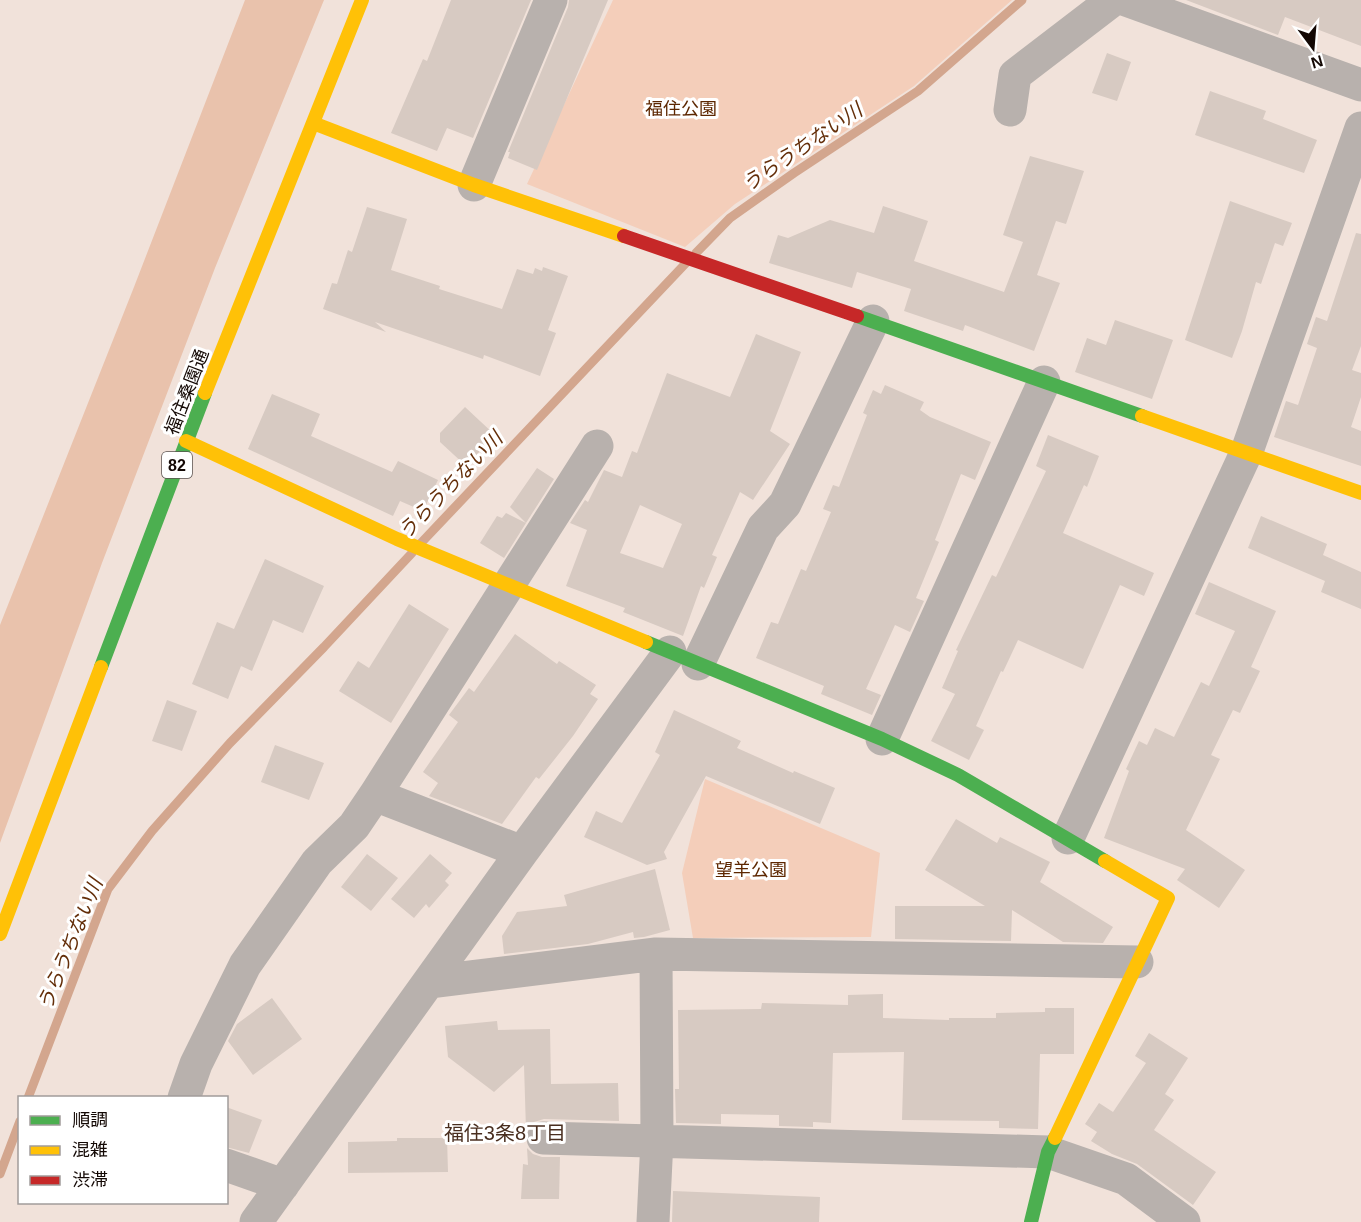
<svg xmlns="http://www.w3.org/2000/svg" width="1361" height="1222" viewBox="0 0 1361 1222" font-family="Arial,'Noto Sans JP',sans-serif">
<rect width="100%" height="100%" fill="#f1e2da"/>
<path fill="#f4ceba" d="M 613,0 L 1012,0 L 914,86 L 735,204 L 685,247 L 527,184 Z
M 705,779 L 880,853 L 871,937 L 693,938 L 682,873 Z"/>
<path fill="#e9c2ac" d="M 245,0 L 324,0 L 215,268 L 102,563 L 0,843 L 0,625 L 134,287 Z"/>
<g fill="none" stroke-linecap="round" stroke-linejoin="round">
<path stroke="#d3a68e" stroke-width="9" d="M 696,253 L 730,218 L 794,173 L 918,91 L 1022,0
M 421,543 L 686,263
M 28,1098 L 108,889 L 152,831 L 230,743 L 324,647 L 412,553
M 0,1174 L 20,1121"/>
</g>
<path fill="#d7cac2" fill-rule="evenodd" d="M 451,0 L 531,0 L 473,138 L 447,128 L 437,151 L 391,133 L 423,59 L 427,61 Z
M 569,0 L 608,0 L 537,170 L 508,158 L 510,152 L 508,152 L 568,7 Z
M 1186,0 L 1361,0 L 1361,46 L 1285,17 L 1278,35 Z
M 1107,53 L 1131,62 L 1117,101 L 1092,93 Z
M 1210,91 L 1266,111 L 1263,119 L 1317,140 L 1304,173 L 1195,135 Z
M 1030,156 L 1084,171 L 1066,224 L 1056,221 L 1037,275 L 1060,283 L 1034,351 L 965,325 L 963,331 L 904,311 L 911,289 L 857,272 L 852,288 L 769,263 L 778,235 L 788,238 L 830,220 L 874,233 L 883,206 L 928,221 L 914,261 L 1004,292 L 1023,242 L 1003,235 Z
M 1230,201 L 1292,223 L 1283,246 L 1275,243 L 1261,284 L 1256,282 L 1242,331 L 1232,358 L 1185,340 Z
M 367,207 L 407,219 L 391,270 L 440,286 L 439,289 L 502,309 L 517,269 L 533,274 L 535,268 L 542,271 L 543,267 L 568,276 L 548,330 L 556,333 L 540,376 L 484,355 L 483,359 L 375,322 L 386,332 L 323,309 L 332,283 L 337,284 L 348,250 L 352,252 Z
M 1356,233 L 1361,234 L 1361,346 L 1352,370 L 1361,373 L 1361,397 L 1351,427 L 1361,431 L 1361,466 L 1274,437 L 1286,401 L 1298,405 L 1317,348 L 1307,344 L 1316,317 L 1327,321 Z
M 1115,320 L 1173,340 L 1152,399 L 1075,372 L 1087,338 L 1106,345 Z
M 756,334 L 801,352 L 770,431 L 790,444 L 753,500 L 740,492 L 712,555 L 717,557 L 704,588 L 701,586 L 683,636 L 623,612 L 625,608 L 566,586 L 587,530 L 570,523 L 585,500 L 588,502 L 604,470 L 622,477 L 632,451 L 637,453 L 667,373 L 730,397 ZM 640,505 L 682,524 L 663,568 L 620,553 Z
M 885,385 L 924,402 L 920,410 L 930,417 L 991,442 L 975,480 L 961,474 L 935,540 L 939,542 L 916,598 L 924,601 L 910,632 L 895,625 L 866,689 L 881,695 L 872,715 L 821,694 L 824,686 L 756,658 L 771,622 L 778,624 L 801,569 L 806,571 L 831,512 L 823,509 L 833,485 L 839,487 L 867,415 L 863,413 L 873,390 L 881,394 Z
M 272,394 L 320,414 L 311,436 L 392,472 L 398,461 L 438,480 L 423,511 L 400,501 L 393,516 L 248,449 Z
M 465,407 L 495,435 L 466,466 L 440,442 L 440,433 Z
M 1048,435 L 1099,456 L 1087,487 L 1084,485 L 1063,533 L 1154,573 L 1144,596 L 1120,585 L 1083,669 L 1018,640 L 1003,672 L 1001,671 L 976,726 L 984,730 L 969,760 L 931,741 L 955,694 L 942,688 L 958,651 L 956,650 L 992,575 L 996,577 L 1046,471 L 1036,466 Z
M 537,468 L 554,479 L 526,523 L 510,507 Z
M 506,513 L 526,523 L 504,558 L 480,543 L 497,516 L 502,518 Z
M 1261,516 L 1327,544 L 1323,555 L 1361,572 L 1361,609 L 1321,592 L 1325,581 L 1248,548 Z
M 265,559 L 324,586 L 303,633 L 273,620 L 252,671 L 241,666 L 228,699 L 192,684 L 217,622 L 234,629 Z
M 1209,582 L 1276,611 L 1251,667 L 1260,671 L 1240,713 L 1233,710 L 1211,755 L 1220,759 L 1186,830 L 1245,870 L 1219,908 L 1177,880 L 1185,869 L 1104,838 L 1129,771 L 1126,769 L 1139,741 L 1147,745 L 1155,728 L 1174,737 L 1201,682 L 1209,686 L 1235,631 L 1195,614 Z
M 409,604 L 449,629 L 391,723 L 339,691 L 358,661 L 369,668 Z
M 515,634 L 557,664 L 559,661 L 596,685 L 590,694 L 598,699 L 573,736 L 539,779 L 536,777 L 502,824 L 429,796 L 438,783 L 423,772 L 458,722 L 449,715 L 469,688 L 474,692 Z
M 167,700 L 197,711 L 182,751 L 152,741 Z
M 674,710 L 741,741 L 737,748 L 793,773 L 794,771 L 835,788 L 820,824 L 706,776 L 664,852 L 667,859 L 647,865 L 584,837 L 596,811 L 622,823 L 660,755 L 655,752 Z
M 275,745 L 324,763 L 309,800 L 261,782 Z
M 956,819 L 997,843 L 1000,837 L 1050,862 L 1040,882 L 1113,927 L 1103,943 L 1063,942 L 1012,910 L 1011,941 L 895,939 L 895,906 L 985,906 L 925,870 Z
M 367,854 L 398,878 L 371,911 L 341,887 Z
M 430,854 L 452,873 L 445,881 L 449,885 L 429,908 L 426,904 L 414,918 L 391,899 Z
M 655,869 L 670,930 L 644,937 L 634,938 L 633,932 L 588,944 L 504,954 L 502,936 L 517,912 L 567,906 L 564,895 Z
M 883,994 L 883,1018 L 949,1020 L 949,1018 L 996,1018 L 996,1013 L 1045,1012 L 1045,1008 L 1074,1008 L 1074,1054 L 1040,1054 L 1038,1129 L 999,1128 L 999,1121 L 902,1120 L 904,1052 L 833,1053 L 831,1123 L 813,1122 L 813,1127 L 779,1126 L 779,1115 L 721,1114 L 721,1124 L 676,1123 L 675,1089 L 679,1089 L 678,1010 L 761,1009 L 762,1003 L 848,1005 L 848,995 Z
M 272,998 L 302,1039 L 253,1075 L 228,1041 L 237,1024 Z
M 497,1021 L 498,1030 L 550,1029 L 551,1084 L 618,1083 L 619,1121 L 544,1119 L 534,1122 L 526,1130 L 524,1065 L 494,1092 L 448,1057 L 445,1026 Z
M 1149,1033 L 1188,1058 L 1165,1094 L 1174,1100 L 1154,1130 L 1216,1172 L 1193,1205 L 1137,1164 L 1112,1154 L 1091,1141 L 1097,1132 L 1085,1124 L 1099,1103 L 1113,1112 L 1146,1063 L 1135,1056 Z
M 226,1107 L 262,1120 L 249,1153 L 226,1147 Z
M 397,1138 L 447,1138 L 448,1172 L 348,1173 L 348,1142 L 397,1141 Z
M 527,1148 L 533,1154 L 542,1157 L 560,1157 L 559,1199 L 521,1199 L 523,1164 L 528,1165 Z
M 673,1191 L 820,1197 L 819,1222 L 672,1222 Z"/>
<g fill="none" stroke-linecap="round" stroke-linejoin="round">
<path stroke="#b8b1ad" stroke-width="33" d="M 1126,0 L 1361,85
M 1010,110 L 1015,75 L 1113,0
M 474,185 L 551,0
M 698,664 L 763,528 L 785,504 L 873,321
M 882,739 L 1044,382
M 375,795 L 522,852
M 1068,838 L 1247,451 L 1361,128
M 429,982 L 656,954 L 1137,962
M 184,1098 L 196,1064 L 245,965 L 317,862 L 354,826 L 375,795 L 597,446
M 543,1138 L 1048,1152 L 1126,1179 L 1184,1222
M 226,1165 L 283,1185
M 256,1222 L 522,852 L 670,652
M 653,1222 L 657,1140 L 656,954"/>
<path stroke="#4caf50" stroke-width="14" d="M 857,316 L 1142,416
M 646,642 L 882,739 L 958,775 L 1105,861
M 101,667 L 205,393
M 1031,1222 L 1048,1152 L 1055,1138"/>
<path stroke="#ffc107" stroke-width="14" d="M 313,123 L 474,185 L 624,236
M 205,393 L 362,0
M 1142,416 L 1361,493
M 186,441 L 397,539 L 646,642
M 0,934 L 101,667
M 1055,1138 L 1168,898 L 1105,861"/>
<path stroke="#c62828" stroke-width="14" d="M 624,236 L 857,316"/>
</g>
<g text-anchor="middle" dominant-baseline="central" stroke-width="6" stroke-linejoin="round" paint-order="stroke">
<rect fill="#fff" stroke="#5a524f" stroke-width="1.5" x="162" y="452" width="30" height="26" rx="4.5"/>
<g font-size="16" font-weight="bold" fill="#130804">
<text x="177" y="465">82</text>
</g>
<g font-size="18" fill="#5d2701" stroke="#fff">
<text x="681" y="109">福住公園</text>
<text x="751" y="870">望羊公園</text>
</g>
<g font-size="18" fill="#130804" stroke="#fff">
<text transform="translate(187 392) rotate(-69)">福住桑園通</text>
</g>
<g font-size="20" font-style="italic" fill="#642e09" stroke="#fff">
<text transform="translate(802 147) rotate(-34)">うらうちない川</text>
<text transform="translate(450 485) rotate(-46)">うらうちない川</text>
<text transform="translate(70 944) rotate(-68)">うらうちない川</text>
</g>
<g font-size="20" fill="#492e1f" stroke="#fff">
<text x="505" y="1133">福住3条8丁目</text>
</g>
</g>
<rect x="18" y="1096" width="210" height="108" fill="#ffffff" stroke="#a19c9b" stroke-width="1.5"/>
<rect x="30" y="1116" width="30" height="9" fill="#4caf50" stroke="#a19c9b" stroke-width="1.5"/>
<text x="72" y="1126" font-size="18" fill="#130804">順調</text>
<rect x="30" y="1146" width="30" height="9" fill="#ffc107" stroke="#a19c9b" stroke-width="1.5"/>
<text x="72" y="1156" font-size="18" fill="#130804">混雑</text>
<rect x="30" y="1176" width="30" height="9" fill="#c62828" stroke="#a19c9b" stroke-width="1.5"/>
<text x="72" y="1186" font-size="18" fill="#130804">渋滞</text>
<g transform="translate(1313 48) rotate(164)" stroke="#ffffff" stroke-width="4.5" paint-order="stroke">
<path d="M0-4.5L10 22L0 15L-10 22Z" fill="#130804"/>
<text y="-9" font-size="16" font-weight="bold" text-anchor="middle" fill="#130804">N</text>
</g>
</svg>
